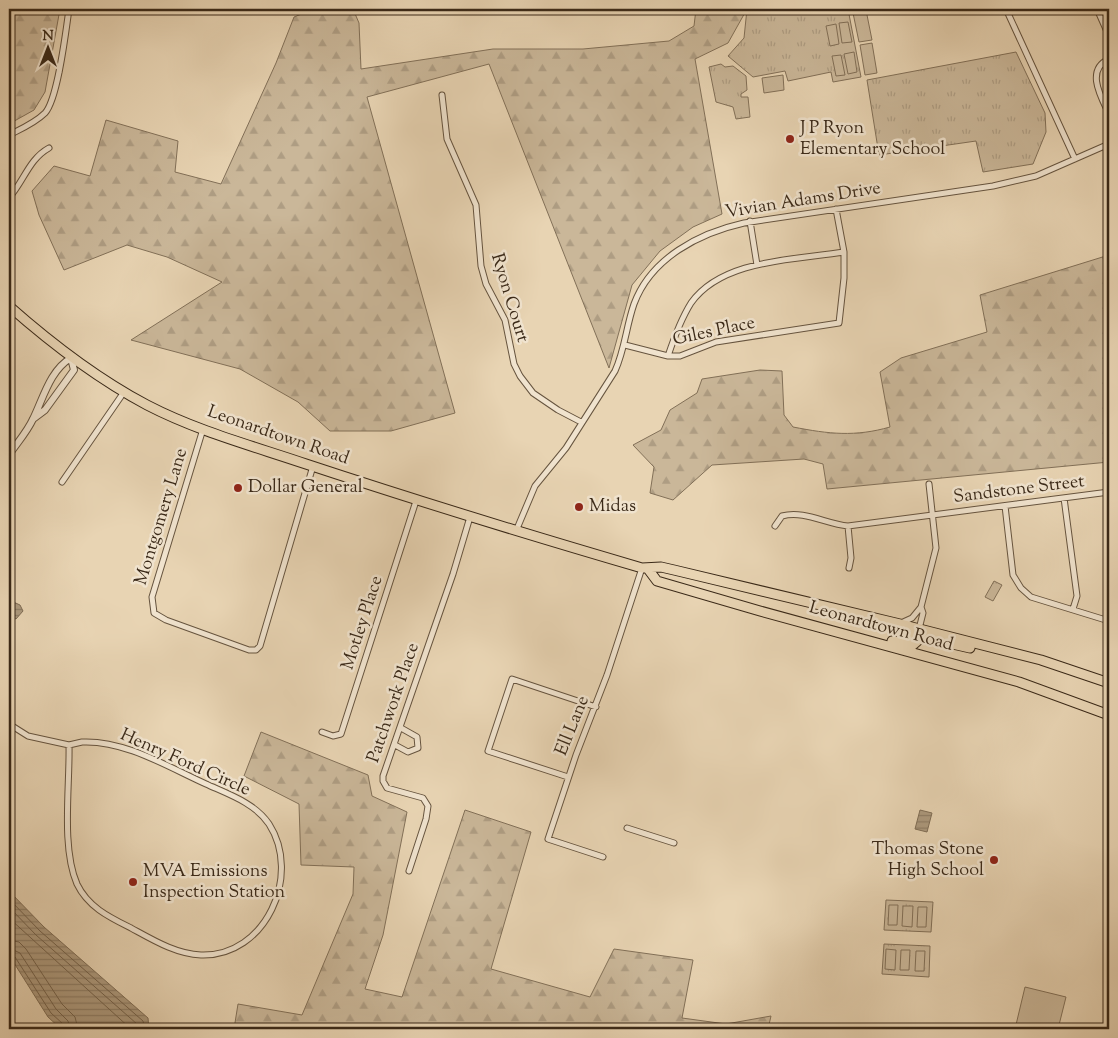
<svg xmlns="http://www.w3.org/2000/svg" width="1118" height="1038" viewBox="0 0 1118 1038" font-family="'Sorts Mill Goudy',serif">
<defs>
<pattern id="grass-tufts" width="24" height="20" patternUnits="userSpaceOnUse" patternTransform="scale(1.25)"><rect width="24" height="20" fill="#cab799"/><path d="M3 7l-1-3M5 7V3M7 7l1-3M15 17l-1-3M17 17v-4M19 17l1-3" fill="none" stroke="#ae9d83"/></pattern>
<pattern id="forest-firs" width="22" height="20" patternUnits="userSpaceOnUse" patternTransform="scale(1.25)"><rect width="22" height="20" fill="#cab799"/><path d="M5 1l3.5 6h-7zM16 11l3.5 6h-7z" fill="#ae9d83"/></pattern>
<pattern id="water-rules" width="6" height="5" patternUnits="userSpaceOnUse" patternTransform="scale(1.25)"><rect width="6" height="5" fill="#ad9a7e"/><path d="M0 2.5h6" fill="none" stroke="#8e7e66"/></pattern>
</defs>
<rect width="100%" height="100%" fill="#e8d4b3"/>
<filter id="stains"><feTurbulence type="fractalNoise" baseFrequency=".004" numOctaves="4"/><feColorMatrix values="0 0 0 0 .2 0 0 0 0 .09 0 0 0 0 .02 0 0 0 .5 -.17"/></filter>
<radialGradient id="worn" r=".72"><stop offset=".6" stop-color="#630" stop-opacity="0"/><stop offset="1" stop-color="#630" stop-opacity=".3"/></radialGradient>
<path fill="url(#grass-tufts)" stroke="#827058" d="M 747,9 L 848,9 L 861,77 L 833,82 L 831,72 L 788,81 L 785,71 L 753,77 L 728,56 L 744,38 Z
M 1016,52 L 1045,113 L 1046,132 L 1033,164 L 983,172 L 976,141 L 879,155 L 867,80 Z
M 721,64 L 725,67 L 733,66 L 746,76 L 747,90 L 741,94 L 741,97 L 748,97 L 750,117 L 736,119 L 733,107 L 716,102 L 709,67 Z
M 994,581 L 1002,585 L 993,601 L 985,597 Z
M 886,900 L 933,902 L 931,932 L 884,930 Z
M 884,944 L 930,946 L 929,977 L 882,974 Z"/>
<path fill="url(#forest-firs)" stroke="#827058" d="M 9,9 L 60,9 L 45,92 L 34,110 L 9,124 Z
M 314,9 L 353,9 L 359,23 L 361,69 L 493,49 L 583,49 L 669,41 L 694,26 L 696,9 L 747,9 L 728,43 L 695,59 L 722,214 L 693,227 L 660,251 L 632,285 L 609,368 L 489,64 L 367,97 L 455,413 L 391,431 L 330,431 L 298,402 L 240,369 L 131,340 L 222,282 L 167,257 L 127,245 L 64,270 L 39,215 L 32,191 L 54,166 L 90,176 L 106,120 L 178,141 L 175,172 L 221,184 L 276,63 L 294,17 Z
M 1109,255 L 1109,462 L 827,489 L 823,464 L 804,459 L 712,465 L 673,500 L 650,493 L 654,467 L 633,445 L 661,430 L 670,410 L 697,393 L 702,379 L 760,370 L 782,371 L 784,415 L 793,427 C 829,434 855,437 890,427 L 880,372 L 901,358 L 987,332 L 980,295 Z
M 261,732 L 368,775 L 372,796 L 407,812 L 383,935 L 365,989 L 402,997 L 465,810 L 531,832 L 491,969 L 590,997 L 614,949 L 693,960 L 682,1018 L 726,1024 L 771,1016 L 768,1029 L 234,1029 L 238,1004 L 302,1015 L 353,894 L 354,867 L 301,865 L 299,804 L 244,776 Z"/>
<path fill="#cab799" stroke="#827058" d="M 866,10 L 872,40 L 859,42 L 853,13 Z
M 848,22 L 852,42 L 842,43 L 839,23 Z
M 836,24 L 839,44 L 830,46 L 826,26 Z
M 872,43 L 877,73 L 865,75 L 860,45 Z
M 854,52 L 857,72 L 848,74 L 844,54 Z
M 841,55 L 845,75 L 836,76 L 832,56 Z
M 783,75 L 784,90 L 764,93 L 762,78 Z
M 889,905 L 898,905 L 897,925 L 888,925 Z
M 903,906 L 913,906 L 912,927 L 902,926 Z
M 918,907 L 927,907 L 926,927 L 917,927 Z
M 886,949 L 896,950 L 895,970 L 885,969 Z
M 901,950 L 910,950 L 909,970 L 900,970 Z
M 916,951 L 925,951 L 924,971 L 915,971 Z
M 1025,987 L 1066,997 L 1058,1029 L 1015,1029 Z"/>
<path fill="url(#water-rules)" stroke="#7f6d55" d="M 9,600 L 20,605 L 23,611 L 16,619 L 9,616 Z
M 920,810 L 932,813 L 927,832 L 915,829 Z
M 9,891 L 44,927 L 148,1018 L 149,1029 L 61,1029 L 48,1017 L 9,955 Z"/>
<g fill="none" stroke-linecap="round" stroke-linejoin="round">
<path stroke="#74624b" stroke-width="1" d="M 9,899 L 40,931 L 143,1021 L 145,1029
M 9,907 L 36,935 L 137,1024 L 138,1029
M 9,918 L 131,1029
M 9,940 L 19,942 L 26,949 L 62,1004 L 75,1017 L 78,1029
M 9,948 L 20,953 L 56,1009 L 68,1021 L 70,1029
M 9,954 L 15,957 L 51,1013 L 63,1024 L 64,1029"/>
<defs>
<path id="minor" d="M 1006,9 L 1075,159
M 1097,9 L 1109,36
M 1109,59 C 1085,70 1101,97 1109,114
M 442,95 L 447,139 L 476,205 L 481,266 L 486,284 L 505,320 L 514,364 L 520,376 L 533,393 L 558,410 L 581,422
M 9,135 C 21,129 35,123 45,113 C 58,99 66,30 69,9
M 9,198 C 24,181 29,159 49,148
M 750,221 L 757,265
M 625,345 L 668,356 L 680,356 L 716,342 L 839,323 L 844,278 L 844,252 L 836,209
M 668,356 C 674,338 681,319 691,303 C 722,259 795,260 844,252
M 203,429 L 152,597 L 154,613 L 166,620 L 249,650 L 256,650 L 260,646 L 313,466
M 62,482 L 124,392
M 1064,498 L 1077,596 L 1073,609
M 1005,506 L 1013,575 L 1021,588 L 1031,597 L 1109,621
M 775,526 L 782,516 C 804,510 826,524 848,526 L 1109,492
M 848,526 L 851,558 L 849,568
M 516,531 L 535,486 L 566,448 L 615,371 C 625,349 626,327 634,304 C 651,258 699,233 744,223 L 993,186 L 1036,176 L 1109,144
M 901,623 L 912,618 L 921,607
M 919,629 L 923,613 L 921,607 L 936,548 L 929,484
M 9,724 L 28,736 L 69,745
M 322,732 L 333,736 L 341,734 L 416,501
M 82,742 C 125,740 168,767 206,784 C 228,794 255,803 269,824 C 302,875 266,957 201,955 C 176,954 153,940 131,928 C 109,917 88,907 77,884 C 61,847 70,786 69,745 Z
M 395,745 L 408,752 L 418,748 L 417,737 L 401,728
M 568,777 L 488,751 L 512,679 L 596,707
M 627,828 L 674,843
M 603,857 L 548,839 L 576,755 L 607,675 L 642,568
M 409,871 L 426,819 L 428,806 L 423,798 L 387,788 L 383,781 L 383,776 L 453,574 L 470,517
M 9,1026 L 11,1026"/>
<path id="tertiary" d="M 9,455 C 17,443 27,432 33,419 C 43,399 50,370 71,358 L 74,370 L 45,410 L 33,419"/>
<path id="trunk" d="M 9,306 C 52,344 96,378 147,405 C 197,431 253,446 306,464 C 418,501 529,535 642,568 L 661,567 L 674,570 L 900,624 L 1041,660 L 1109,683
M 648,569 L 657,581 L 760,611 L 1019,682 L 1109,715
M 892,641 L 906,642 L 917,631
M 907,650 L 922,637 L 970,648"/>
</defs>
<use href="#minor" stroke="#66543f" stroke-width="7"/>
<use href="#tertiary" stroke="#66543f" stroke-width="8"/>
<use href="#trunk" stroke="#3a2918" stroke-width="11"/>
<use href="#minor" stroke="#f0e3ce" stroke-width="5"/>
<use href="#tertiary" stroke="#f0e3ce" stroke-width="6"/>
<use href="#trunk" stroke="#e8d4b3" stroke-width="9"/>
</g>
<g fill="#8f2418" stroke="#f0e3ce" stroke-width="2">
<circle cx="790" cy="139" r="5"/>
<circle cx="238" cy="488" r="5"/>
<circle cx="579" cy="507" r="5"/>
<circle cx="994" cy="860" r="5"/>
<circle cx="133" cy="882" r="5"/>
</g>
<g text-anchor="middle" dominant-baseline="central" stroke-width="5" stroke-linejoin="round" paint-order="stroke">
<g font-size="18" fill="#3a2918" stroke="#f0e3ce" text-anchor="start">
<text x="800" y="129">J P Ryon<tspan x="800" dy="21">Elementary School</tspan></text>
<text x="248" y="488">Dollar General</text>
<text x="589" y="507">Midas</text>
<text x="984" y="850" text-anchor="end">Thomas Stone<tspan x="984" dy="21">High School</tspan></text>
<text x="143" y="872">MVA Emissions<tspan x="143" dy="21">Inspection Station</tspan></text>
</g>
<g font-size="18" fill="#3a2918" stroke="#f0e3ce">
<text transform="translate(803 201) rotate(-9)">Vivian Adams Drive</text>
<text transform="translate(509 298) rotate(73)">Ryon Court</text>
<text transform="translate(714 332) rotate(-12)">Giles Place</text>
<text transform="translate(278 436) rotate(19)">Leonardtown Road</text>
<text transform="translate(1019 490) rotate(-7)">Sandstone Street</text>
<text transform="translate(162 517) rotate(-73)">Montgomery Lane</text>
<text transform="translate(363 623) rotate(-72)">Motley Place</text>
<text transform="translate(881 627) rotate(15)">Leonardtown Road</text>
<text transform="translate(394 703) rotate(-71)">Patchwork Place</text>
<text transform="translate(573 726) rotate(-68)">Ell Lane</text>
<text transform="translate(185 763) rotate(24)">Henry Ford Circle</text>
</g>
</g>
<rect width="1118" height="1038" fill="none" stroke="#e8d4b3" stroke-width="30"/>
<rect x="10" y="10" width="1098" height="1018" fill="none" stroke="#3a2918" stroke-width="2.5"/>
<rect x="15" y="15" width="1088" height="1008" fill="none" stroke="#3a2918"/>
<g transform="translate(48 48)" stroke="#f0e3ce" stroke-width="4" paint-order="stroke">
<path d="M0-4L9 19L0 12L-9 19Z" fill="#3a2918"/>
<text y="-8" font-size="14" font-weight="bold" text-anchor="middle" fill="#3a2918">N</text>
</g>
<rect width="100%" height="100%" filter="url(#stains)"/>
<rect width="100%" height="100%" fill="url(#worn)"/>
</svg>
